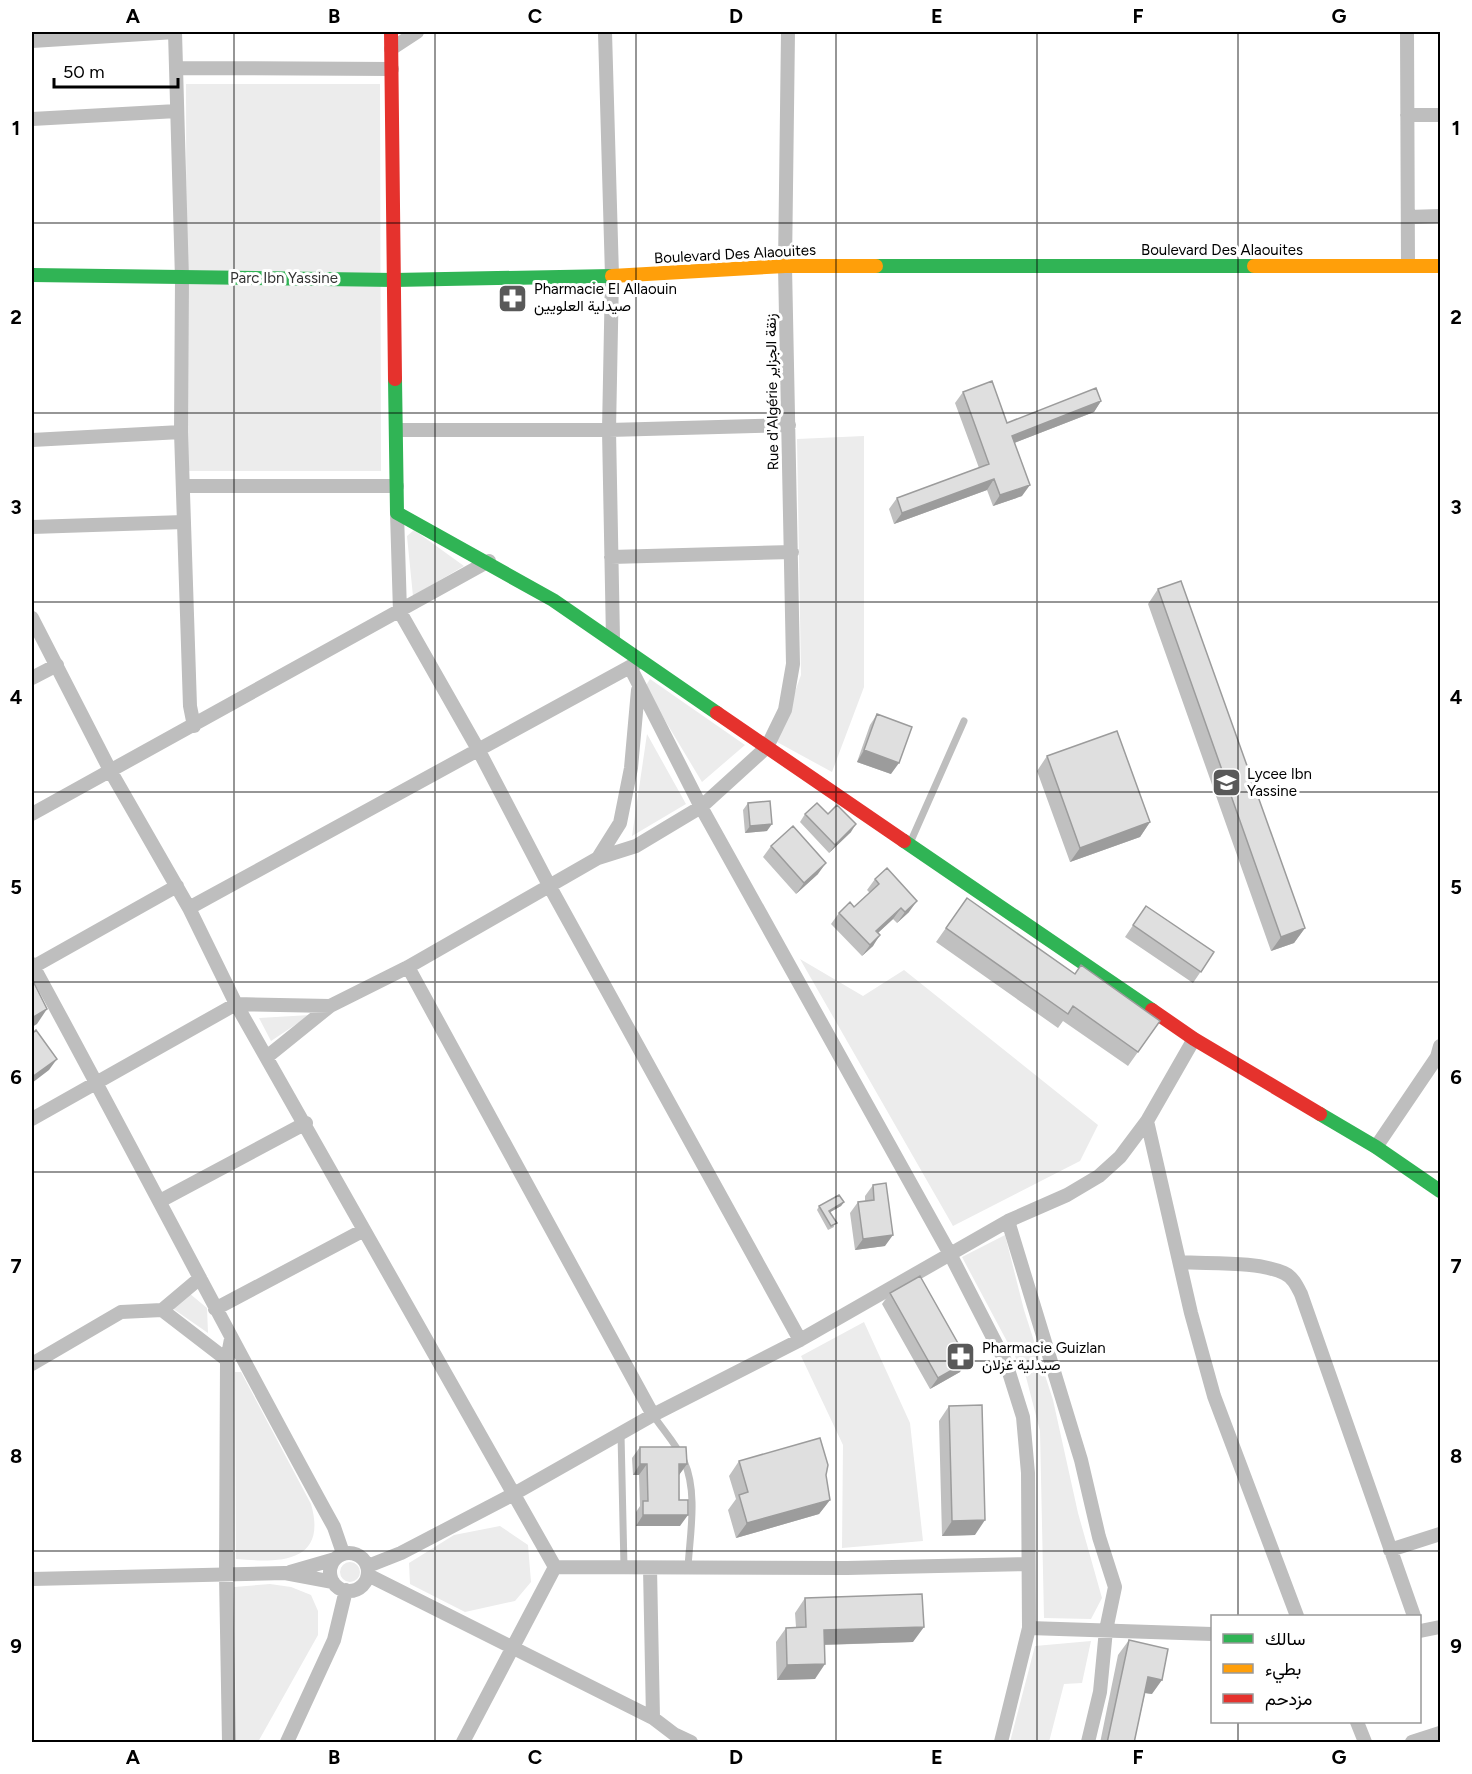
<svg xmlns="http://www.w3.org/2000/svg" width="1472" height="1774" viewBox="0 0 1472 1774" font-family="Figtree,Vazirmatn,sans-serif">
<rect width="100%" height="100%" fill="#fff"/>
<path fill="#ececec" d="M 186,84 L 380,84 L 381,471 L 187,471 Z
M 864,436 L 864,687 L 832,772 L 777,742 L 801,675 L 797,439 Z
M 414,530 L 464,566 L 413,596 L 407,536 Z
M 650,679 L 745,745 L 702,782 L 645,687 Z
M 647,734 L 686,804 L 632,836 Z
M 800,959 L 863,996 L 904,970 L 1098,1125 L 1080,1161 L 953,1226 Z
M 310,1015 L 271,1041 L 259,1018 Z
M 1005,1235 L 1024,1310 L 1053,1400 L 1078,1513 L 1102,1598 L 1091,1619 L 1044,1618 L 1040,1431 L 1026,1377 L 962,1257 Z
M 189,1293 L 207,1308 L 208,1333 L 172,1308 Z
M 864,1322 L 910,1423 L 923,1541 L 842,1548 L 843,1445 L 801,1356 Z
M 235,1372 L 241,1372 L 311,1504 C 328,1563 279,1563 236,1559 Z
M 500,1526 L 528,1545 L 531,1582 L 515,1601 L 465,1612 L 410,1584 L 409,1563 L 454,1535 Z
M340 1572a10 10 0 1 1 20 0a10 10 0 1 1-20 0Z
M 270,1584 L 291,1587 L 311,1595 L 318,1611 L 318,1635 L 258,1742 L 236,1742 L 234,1587 Z
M 1091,1641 L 1082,1683 L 1064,1684 L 1049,1742 L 1010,1742 L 1035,1646 Z"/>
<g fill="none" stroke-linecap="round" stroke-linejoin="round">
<path stroke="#bebebe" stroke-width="7" d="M 910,843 L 964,721
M 653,1415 C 663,1430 677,1445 684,1461 C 698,1492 690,1534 688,1567
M 621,1434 L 624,1567"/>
<path stroke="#bebebe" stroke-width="14" d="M 175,32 L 182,279 L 181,432 L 190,706 L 194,726
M 605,32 L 612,276 L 609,430 L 613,639
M 1407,32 L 1408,266
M 32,41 L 175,32
M 391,49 L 417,32
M 178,68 L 392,69
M 1407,115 L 1440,115
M 32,119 L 177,111
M 1408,217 L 1440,216
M 396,430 L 609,430 L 789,425
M 32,440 L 181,432
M 184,486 L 397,486
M 397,513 L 400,612 L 479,751 L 550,887 L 800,1340
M 32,527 L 184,522
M 611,557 L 792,552
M 32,618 L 111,772 L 189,908 L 236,1004 L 555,1567
M 630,667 L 701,807 L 950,1254 L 1006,1363 L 1023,1417 L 1028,1473 L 1029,1628 L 1001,1742
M 32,678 L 57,665
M 32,814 L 489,561
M 598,858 L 620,823 L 631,768 L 638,690
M 189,908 L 637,663
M 32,964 C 134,1151 231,1340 334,1527 L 343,1553
M 33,967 L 177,886
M 408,967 L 653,1415
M 268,1056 L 330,1006 L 408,967 L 598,858 L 636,846 L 701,807 L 767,747 L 785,710 L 793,664 L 785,266 L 788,32
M 32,1119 L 236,1004 L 330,1006
M 1147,1121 L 1191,1313 L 1214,1396 L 1297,1616
M 1376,1147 L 1437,1057 L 1440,1046
M 160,1201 L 306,1123
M 1008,1221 L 1081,1460 L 1099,1537 L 1115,1587 L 1106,1630 L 1100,1692 L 1088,1742
M 1180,1262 C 1210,1264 1257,1261 1284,1273 C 1293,1277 1297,1286 1301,1294 L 1414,1616
M 215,1309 L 364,1230
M 162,1310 L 227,1360
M 32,1364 L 121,1312 L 162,1310 L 200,1278
M 1390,1550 L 1440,1534
M330 1572a19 19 0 1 1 38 0a19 19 0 1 1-38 0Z
M 368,1566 L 401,1553 L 512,1495 L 653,1415 L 800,1340 L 1008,1221 L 1067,1195 L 1099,1176 L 1120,1157 L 1147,1121 L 1194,1039
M 650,1568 L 653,1718
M 290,1572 L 335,1559
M 368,1575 L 653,1718 L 674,1734 L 691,1742
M 32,1579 L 285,1573 L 333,1582
M 1029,1628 L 1212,1634
M 1420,1631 L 1440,1627
M 1357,1722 L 1365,1742
M 229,1742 L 226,1575 L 227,1360 L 231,1339
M 287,1742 L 334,1640 L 346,1590
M 463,1742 L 555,1567 L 847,1568 L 1027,1564
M 1412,1742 L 1440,1733"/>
<path stroke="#30b455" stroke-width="14" d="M 876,266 L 1254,266
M 32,275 L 394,280 L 612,276
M 395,379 L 397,513 L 553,600 L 717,713
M 904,841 L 1152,1010
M 1320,1114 L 1376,1147 L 1440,1191"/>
<path stroke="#ff9f0a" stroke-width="14" d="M 1254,266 L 1440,266
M 612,276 L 785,266 L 876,266"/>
<path stroke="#e5322d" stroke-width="14" d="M 391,32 L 395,379
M 717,713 L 904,841
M 1152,1010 L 1194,1039 L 1320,1114"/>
</g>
<path fill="#c0c0c0" d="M 963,392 L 1007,423 L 1101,401 L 1094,412 L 1014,443 L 1022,496 L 993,506 L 987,490 L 894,524 L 889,509 L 897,498 L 979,468 L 955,403 Z
M 1158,589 L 1305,928 L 1294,943 L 1271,951 L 1148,604 Z
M 877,714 L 891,774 L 857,762 L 870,725 Z
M 1047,756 L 1150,822 L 1140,837 L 1070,862 L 1037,771 Z
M 748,803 L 767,831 L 745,833 L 743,810 Z
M 805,814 L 828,814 L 851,832 L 829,853 L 800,822 Z
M 771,846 L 818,874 L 796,894 L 763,857 Z
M 875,879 L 909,912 L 897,923 L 893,919 L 878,933 L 873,946 L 862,956 L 831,924 L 839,913 L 854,907 L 870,893 L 867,890 Z
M 967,898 L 1075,974 L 1160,1021 L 1128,1066 L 1063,1021 L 1058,1028 L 936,942 Z
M 1146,906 L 1214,952 L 1193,983 L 1125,937 Z
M 873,1185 L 885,1246 L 855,1250 L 850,1213 L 858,1202 L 865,1201 L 865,1196 Z
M 844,1202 L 841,1206 L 830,1212 L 834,1227 L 828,1230 L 817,1210 L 819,1206 Z
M 890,1293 L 960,1372 L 930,1389 L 882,1304 Z
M 949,1406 L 975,1535 L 942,1536 L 939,1421 Z
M 640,1447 L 687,1464 L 679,1475 L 680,1526 L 636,1526 L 636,1512 L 640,1506 L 639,1475 L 633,1475 L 632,1458 Z
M 739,1461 L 826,1475 L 830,1500 L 819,1514 L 736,1538 L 728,1510 L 736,1499 L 729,1476 Z
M 805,1598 L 913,1642 L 824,1645 L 815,1679 L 777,1680 L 776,1642 L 786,1628 L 796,1627 L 795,1613 Z
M 1129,1640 L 1152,1694 L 1145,1693 L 1134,1743 L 1100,1743 L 1118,1655 Z"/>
<path fill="#9c9c9c" d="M 1101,401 L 1094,412 L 1004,447 L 1012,436 Z
M 994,479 L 987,490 L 894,524 L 902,513 Z
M 1030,485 L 1022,496 L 993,506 L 1000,495 Z
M 864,750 L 899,763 L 891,774 L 857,762 Z
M 1150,822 L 1140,837 L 1070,862 L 1080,848 Z
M 772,824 L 767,831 L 745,833 L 750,826 Z
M 856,824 L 851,832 L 829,853 L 835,845 Z
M 826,863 L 818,874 L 796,894 L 804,883 Z
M 917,901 L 909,912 L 897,923 L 905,912 Z
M 901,908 L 893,919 L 868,942 L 876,931 Z
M 1305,928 L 1294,943 L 1271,951 L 1281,937 Z
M 880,935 L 873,946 L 862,956 L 870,945 Z
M 47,1009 L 37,1024 L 32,1027 L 32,1018 Z
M 57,1059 L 49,1070 L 32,1083 L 32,1077 Z
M 844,1202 L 841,1206 L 827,1214 L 829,1211 Z
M 893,1235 L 885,1246 L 855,1250 L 863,1239 Z
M 968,1361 L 960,1372 L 930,1389 L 938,1378 Z
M 640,1464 L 647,1464 L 639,1475 L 633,1475 Z
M 679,1464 L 687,1464 L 679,1475 Z
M 830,1500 L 819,1514 L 736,1538 L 747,1523 Z
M 643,1515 L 688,1515 L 680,1526 L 636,1526 Z
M 985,1520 L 975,1535 L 942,1536 L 952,1521 Z
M 924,1627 L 913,1642 L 814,1645 L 824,1630 Z
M 825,1664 L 815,1679 L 777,1680 L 787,1665 Z
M 1148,1677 L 1162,1680 L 1152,1694 L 1138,1692 Z"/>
<path fill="#dfdfdf" stroke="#9c9c9c" stroke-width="1.5" d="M 992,381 L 1007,423 L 1096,388 L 1101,401 L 1012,436 L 1030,485 L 1000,495 L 994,479 L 902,513 L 897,498 L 989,464 L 963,392 Z
M 1181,581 L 1305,928 L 1281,937 L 1158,589 Z
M 877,714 L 912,727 L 899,763 L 864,750 Z
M 1117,731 L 1150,822 L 1080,848 L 1047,756 Z
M 770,801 L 772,824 L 750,826 L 748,803 Z
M 817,803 L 828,814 L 837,805 L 856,824 L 835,845 L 805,814 Z
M 793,826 L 826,863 L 804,883 L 771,846 Z
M 887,868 L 917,901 L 905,912 L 901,908 L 876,931 L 880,935 L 870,945 L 839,913 L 850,902 L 854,907 L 879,884 L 875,879 Z
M 967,898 L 1075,974 L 1081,965 L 1160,1021 L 1138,1052 L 1073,1006 L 1068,1014 L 946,928 Z
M 1146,906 L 1214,952 L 1201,972 L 1133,925 Z
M 32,979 L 47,1009 L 32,1018 Z
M 36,1030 L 57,1059 L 32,1077 L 32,1034 Z
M 886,1183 L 893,1235 L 863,1239 L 858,1202 L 874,1200 L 873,1185 Z
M 839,1195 L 844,1202 L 829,1211 L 837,1223 L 831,1226 L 819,1206 Z
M 920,1276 L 968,1361 L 938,1378 L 890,1293 Z
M 982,1405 L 985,1520 L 952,1521 L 949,1406 Z
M 820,1438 L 828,1465 L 826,1475 L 830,1500 L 747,1523 L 739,1495 L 748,1492 L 739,1461 Z
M 640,1447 L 686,1447 L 687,1464 L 679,1464 L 679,1500 L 688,1500 L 688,1515 L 643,1515 L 643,1501 L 648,1501 L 647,1464 L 640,1464 Z
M 922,1594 L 924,1627 L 824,1630 L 825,1664 L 787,1665 L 786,1628 L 806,1627 L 805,1598 Z
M 1129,1640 L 1168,1649 L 1162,1680 L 1148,1677 L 1134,1743 L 1107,1743 Z"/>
<path fill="none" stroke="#000" stroke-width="1.5" stroke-opacity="0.55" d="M 234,32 L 234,1742M 435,32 L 435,1742M 636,32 L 636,1742M 836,32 L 836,1742M 1037,32 L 1037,1742M 1238,32 L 1238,1616M 32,223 L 1440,223M 32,413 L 1440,413M 32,602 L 1440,602M 32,792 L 1440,792M 32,982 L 1440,982M 32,1172 L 1440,1172M 32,1361 L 1440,1361M 32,1551 L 1440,1551M 1238,1722 L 1238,1742"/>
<defs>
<symbol id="pharmacy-square" viewBox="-11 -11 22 22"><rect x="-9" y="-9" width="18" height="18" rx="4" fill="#595959" stroke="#fff"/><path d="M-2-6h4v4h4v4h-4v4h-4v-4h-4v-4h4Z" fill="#fff"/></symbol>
<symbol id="university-square" viewBox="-11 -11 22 22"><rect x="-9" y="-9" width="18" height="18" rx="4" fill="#595959" stroke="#fff"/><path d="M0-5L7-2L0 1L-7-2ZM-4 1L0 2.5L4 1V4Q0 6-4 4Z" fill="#fff"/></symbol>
</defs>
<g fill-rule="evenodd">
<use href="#pharmacy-square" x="496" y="282" width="33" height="33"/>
<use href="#university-square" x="1210" y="766" width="33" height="33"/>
<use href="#pharmacy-square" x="944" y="1340" width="33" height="33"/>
</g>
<g text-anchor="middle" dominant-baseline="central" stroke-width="6" stroke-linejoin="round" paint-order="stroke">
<g font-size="15" fill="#000" stroke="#fff">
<text x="1222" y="250">Boulevard Des Alaouites</text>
<text transform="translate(735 254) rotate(-3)">Boulevard Des Alaouites</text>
<text transform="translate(772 392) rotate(-91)">Rue d'Algérie زنقة الجزاير</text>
</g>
<g font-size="15" fill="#333" stroke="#fff">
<text x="284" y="278">Parc Ibn Yassine</text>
</g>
<g font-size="15" fill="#000" stroke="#fff" text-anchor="start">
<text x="534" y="289">Pharmacie El Allaouin<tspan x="534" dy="17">صيدلية العلويين</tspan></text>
<text x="1247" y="774">Lycee Ibn<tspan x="1247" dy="17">Yassine</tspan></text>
<text x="982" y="1348">Pharmacie Guizlan<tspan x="982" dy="17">صيدلية غزلان</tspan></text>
</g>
</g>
<rect width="1472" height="1774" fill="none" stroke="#ffffff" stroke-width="66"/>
<rect x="1211" y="1615" width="210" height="108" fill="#ffffff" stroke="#999999" stroke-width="1.5"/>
<rect x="1223" y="1634" width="30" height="9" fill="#30b455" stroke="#999999" stroke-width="1.5"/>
<text x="1265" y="1645" font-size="18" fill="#000000">سالك</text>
<rect x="1223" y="1664" width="30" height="9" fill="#ff9f0a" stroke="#999999" stroke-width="1.5"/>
<text x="1265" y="1675" font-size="18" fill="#000000">بطيء</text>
<rect x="1223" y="1694" width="30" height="9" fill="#e5322d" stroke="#999999" stroke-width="1.5"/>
<text x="1265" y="1705" font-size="18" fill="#000000">مزدحم</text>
<path d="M54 78v9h124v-9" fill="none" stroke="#000000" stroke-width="3"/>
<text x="63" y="78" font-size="18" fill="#000000" stroke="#ffffff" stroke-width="4.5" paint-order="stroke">50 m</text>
<rect x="33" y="33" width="1406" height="1708" fill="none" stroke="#000" stroke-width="2"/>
<g font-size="20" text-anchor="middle" font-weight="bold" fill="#000">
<text x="133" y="23">A</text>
<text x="334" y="23">B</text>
<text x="535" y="23">C</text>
<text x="736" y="23">D</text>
<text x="937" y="23">E</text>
<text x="1138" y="23">F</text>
<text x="1339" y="23">G</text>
<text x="16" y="135">1</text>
<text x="1456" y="135">1</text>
<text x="16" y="324">2</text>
<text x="1456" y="324">2</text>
<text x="16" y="514">3</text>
<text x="1456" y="514">3</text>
<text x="16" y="704">4</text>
<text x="1456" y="704">4</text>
<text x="16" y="894">5</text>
<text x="1456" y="894">5</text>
<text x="16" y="1084">6</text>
<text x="1456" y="1084">6</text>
<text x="16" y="1273">7</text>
<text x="1456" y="1273">7</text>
<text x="16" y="1463">8</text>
<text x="1456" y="1463">8</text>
<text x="16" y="1653">9</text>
<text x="1456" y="1653">9</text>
<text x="133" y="1764">A</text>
<text x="334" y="1764">B</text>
<text x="535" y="1764">C</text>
<text x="736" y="1764">D</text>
<text x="937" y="1764">E</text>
<text x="1138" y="1764">F</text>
<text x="1339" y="1764">G</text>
</g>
</svg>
